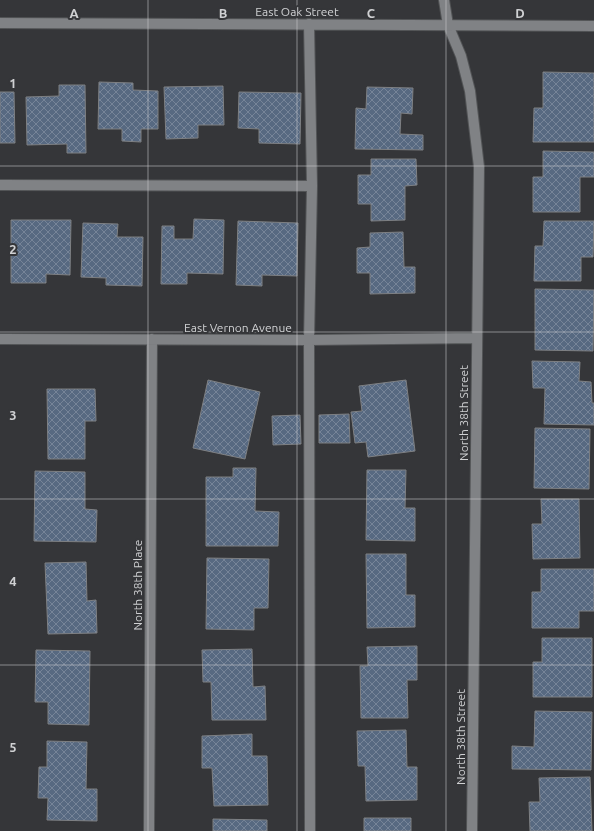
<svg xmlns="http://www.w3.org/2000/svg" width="594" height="831" viewBox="0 0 594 831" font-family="Ubuntu,sans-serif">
<defs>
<pattern id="building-cross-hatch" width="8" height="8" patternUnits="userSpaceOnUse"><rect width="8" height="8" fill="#576981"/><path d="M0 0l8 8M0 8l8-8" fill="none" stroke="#768498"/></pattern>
</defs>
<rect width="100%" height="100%" fill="#353639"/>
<path fill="url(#building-cross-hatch)" stroke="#7e8083" d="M 543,72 L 594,73 L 594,142 L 533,142 L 534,108 L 543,108 Z
M 99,82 L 133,83 L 133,90 L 158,91 L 158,129 L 141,129 L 141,142 L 122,141 L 122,129 L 98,129 Z
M 59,85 L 85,85 L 86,153 L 67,153 L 67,144 L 27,145 L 26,97 L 59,96 Z
M 223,86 L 224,125 L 198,125 L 198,138 L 166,139 L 164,87 Z
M 367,87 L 413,88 L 412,114 L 401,113 L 400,134 L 423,135 L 423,150 L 355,149 L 356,108 L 366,109 Z
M 0,92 L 14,92 L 15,143 L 0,143 Z
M 239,92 L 301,93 L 300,144 L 259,143 L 259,129 L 238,128 Z
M 543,151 L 594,152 L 594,177 L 580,177 L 580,212 L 533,212 L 533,177 L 543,177 Z
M 371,159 L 416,159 L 417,185 L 405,186 L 405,220 L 371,221 L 371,204 L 358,204 L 358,175 L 371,175 Z
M 194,219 L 224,220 L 223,274 L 187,273 L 187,284 L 161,284 L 162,226 L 174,226 L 174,239 L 193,239 Z
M 11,220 L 71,220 L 70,275 L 46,274 L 46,283 L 11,283 Z
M 238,221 L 298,223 L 297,276 L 262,275 L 262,286 L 236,285 Z
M 544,221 L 594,221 L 593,257 L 581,257 L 581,281 L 534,281 L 535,246 L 543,246 Z
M 83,223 L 118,224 L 117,237 L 143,237 L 142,286 L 106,285 L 106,278 L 81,277 Z
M 403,232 L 404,267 L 415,267 L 415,293 L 370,294 L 370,273 L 357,273 L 357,248 L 370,247 L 370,233 Z
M 535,289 L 594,290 L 593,351 L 535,350 Z
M 532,361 L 580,362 L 579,381 L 591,382 L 592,403 L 594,403 L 594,425 L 544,424 L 545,388 L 533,388 Z
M 208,380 L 260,392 L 245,459 L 193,448 Z
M 406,380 L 415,451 L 368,457 L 366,442 L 355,443 L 351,412 L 362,411 L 359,386 Z
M 47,389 L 95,389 L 96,421 L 85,421 L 85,459 L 48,459 Z
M 349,414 L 350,443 L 319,443 L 319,415 Z
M 300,415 L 301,444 L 273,445 L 272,416 Z
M 535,428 L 590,429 L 589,489 L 534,488 Z
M 233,468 L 256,468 L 255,511 L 279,512 L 278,546 L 206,546 L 206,477 L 233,477 Z
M 367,470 L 406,470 L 405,508 L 415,508 L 415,541 L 366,540 Z
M 35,471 L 85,472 L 85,509 L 97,510 L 96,542 L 34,541 Z
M 541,499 L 579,499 L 580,558 L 533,559 L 532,524 L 542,524 Z
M 366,554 L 406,554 L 406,595 L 415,595 L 415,627 L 367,628 Z
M 207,558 L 269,559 L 268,608 L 254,608 L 254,630 L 206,629 Z
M 86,562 L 87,601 L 96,600 L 97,633 L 48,634 L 45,563 Z
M 541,569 L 594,569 L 594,611 L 579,611 L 579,628 L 532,628 L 532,592 L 541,592 Z
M 542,638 L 592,638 L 592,697 L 533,697 L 533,662 L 542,662 Z
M 417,646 L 417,680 L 407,680 L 408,718 L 361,718 L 360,666 L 368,666 L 367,647 Z
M 252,649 L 253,687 L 265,686 L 266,720 L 212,720 L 211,682 L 203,682 L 202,650 Z
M 36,650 L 90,651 L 89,725 L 48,724 L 48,702 L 35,702 Z
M 535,711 L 592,712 L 591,770 L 512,769 L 512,746 L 534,747 Z
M 406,730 L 407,767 L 417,767 L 417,800 L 366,801 L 365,766 L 358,766 L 357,731 Z
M 252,734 L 252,756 L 267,756 L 268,805 L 214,806 L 212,768 L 202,768 L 202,736 Z
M 47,741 L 87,742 L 86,789 L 97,789 L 97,821 L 47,820 L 48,798 L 38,798 L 39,767 L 47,767 Z
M 590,777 L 592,831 L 530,831 L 529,802 L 540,802 L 539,778 Z
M 364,818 L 411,818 L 411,831 L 364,831 Z
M 213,819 L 267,820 L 267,831 L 213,831 Z"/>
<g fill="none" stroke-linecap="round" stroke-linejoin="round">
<defs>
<path id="minor" d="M 444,0 L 448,25 L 461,56 L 470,91 L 479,167 L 472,831
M 0,23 L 594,26
M 309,24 L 312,186 L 309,340 L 310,831
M 0,185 L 312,186
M 0,339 L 309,340 L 476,338
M 149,831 L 152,339"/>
</defs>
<use href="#minor" stroke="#525456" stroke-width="12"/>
<use href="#minor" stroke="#808285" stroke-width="10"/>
</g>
<path fill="none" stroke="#d0d1d3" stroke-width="1" stroke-opacity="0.55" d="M 148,0 L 148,831M 297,0 L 297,831M 446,0 L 446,831M 0,166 L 594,166M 0,332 L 594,332M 0,499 L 594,499M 0,665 L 594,665"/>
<g text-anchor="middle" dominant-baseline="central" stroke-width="4" stroke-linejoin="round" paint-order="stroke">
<g font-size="12" fill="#d0d1d3" stroke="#353639">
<text x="297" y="11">East Oak Street</text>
<text x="238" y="327">East Vernon Avenue</text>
<text transform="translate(463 413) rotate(-90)">North 38th Street</text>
<text transform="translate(137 585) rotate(-90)">North 38th Place</text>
<text transform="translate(460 737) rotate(-90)">North 38th Street</text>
</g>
</g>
<g font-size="13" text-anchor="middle" font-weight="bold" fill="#d0d1d3" stroke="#353639" stroke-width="4" stroke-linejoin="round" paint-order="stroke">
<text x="74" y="18">A</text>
<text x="223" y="18">B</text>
<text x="371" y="18">C</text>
<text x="520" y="18">D</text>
<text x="13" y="88">1</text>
<text x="13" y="254">2</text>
<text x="13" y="420">3</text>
<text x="13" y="586">4</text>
<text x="13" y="752">5</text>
</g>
</svg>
